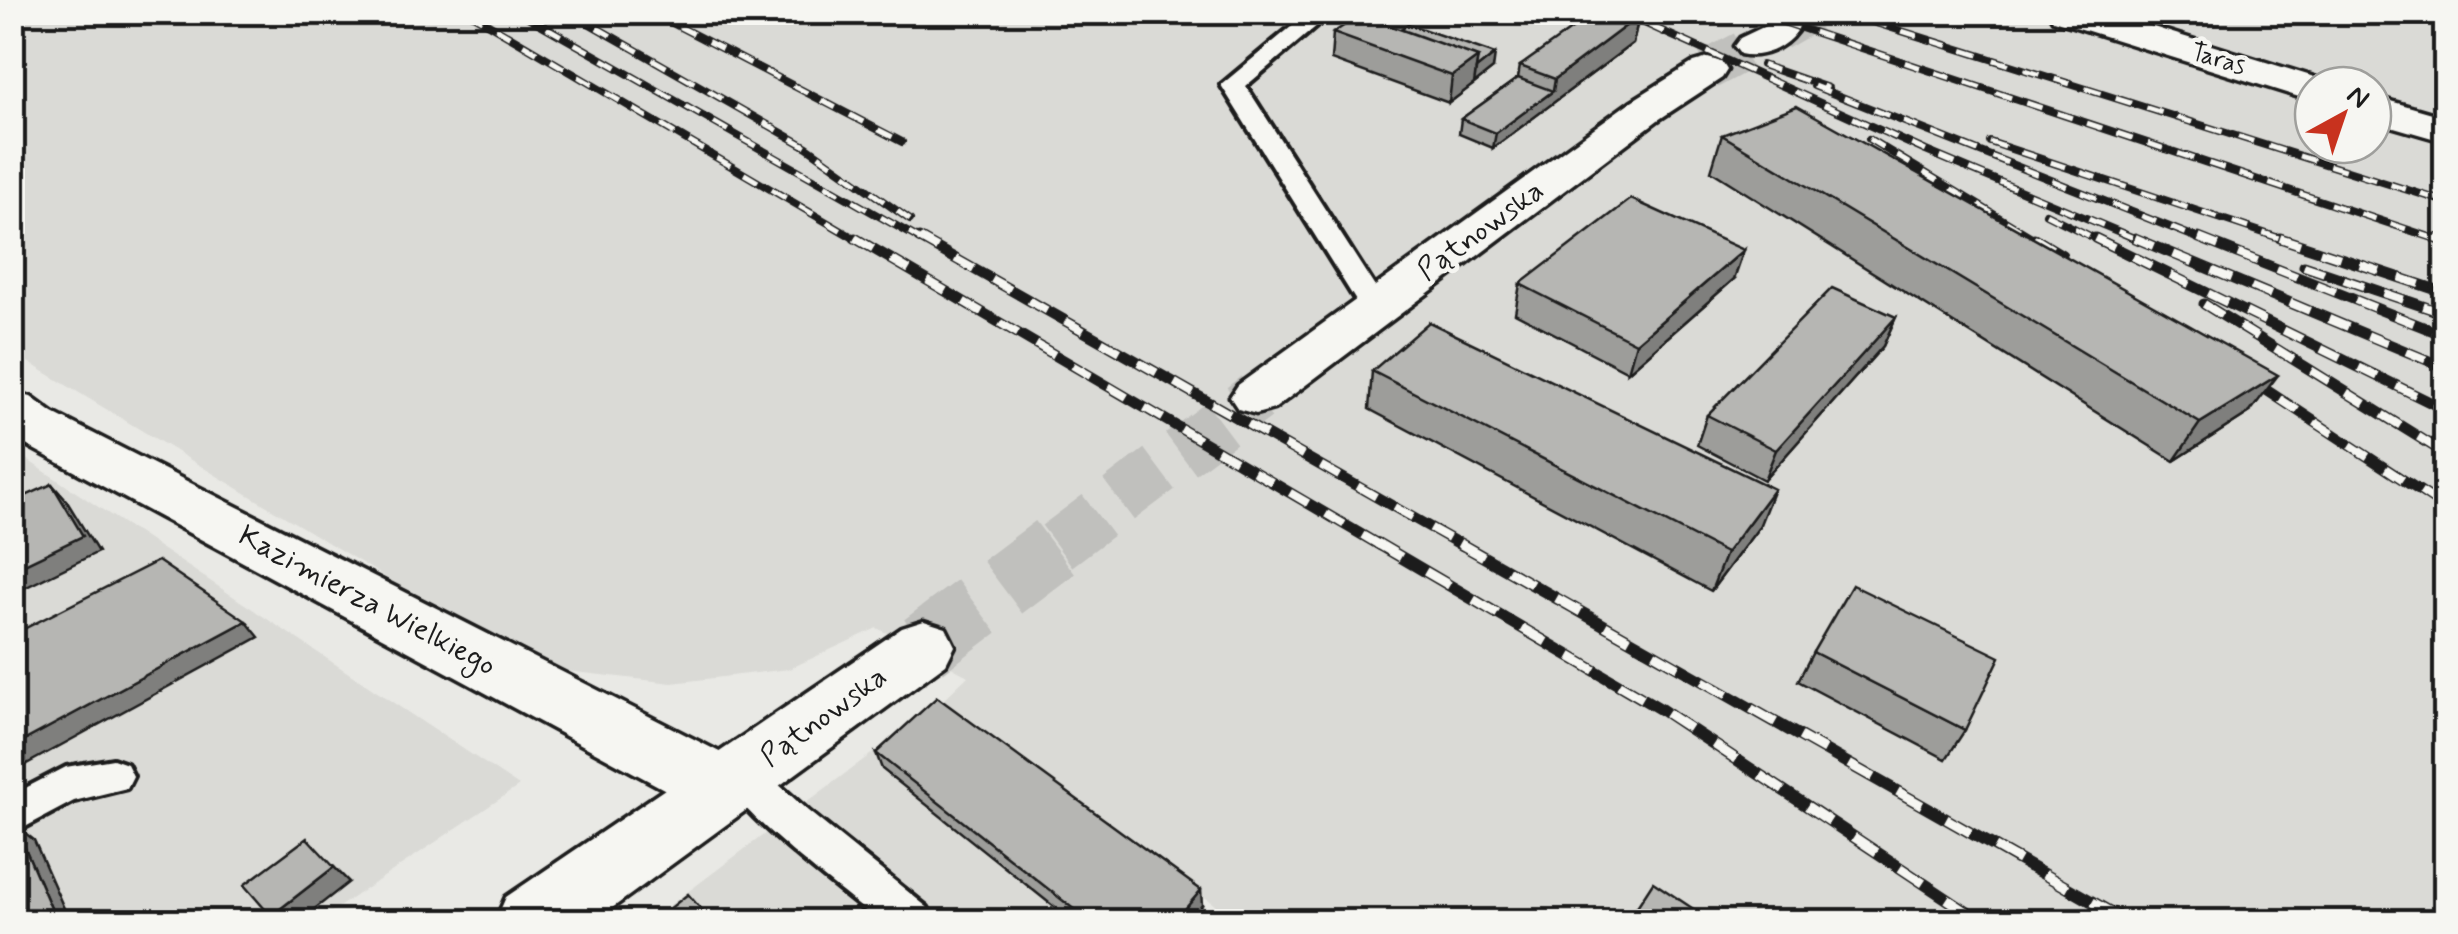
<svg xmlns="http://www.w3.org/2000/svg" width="2458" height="934" viewBox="0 0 2458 934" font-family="Mynerve,sans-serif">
<rect width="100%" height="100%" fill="#e9e9e5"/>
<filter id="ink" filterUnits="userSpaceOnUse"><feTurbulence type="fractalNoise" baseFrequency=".01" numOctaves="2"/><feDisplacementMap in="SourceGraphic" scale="20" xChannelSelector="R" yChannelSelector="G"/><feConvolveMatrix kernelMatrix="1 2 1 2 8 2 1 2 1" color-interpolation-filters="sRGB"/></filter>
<g filter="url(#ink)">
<path fill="#dadad6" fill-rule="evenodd" d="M 12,13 L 2445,13 L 2445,921 L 1236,921 L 973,723 L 1215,921 L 649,921 L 943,700 L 968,676 L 877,628 L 789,669 L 672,683 L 566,671 L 468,627 L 13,353 ZM 2313,85 L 2373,85 L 2373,145 L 2313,145 Z
M 26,459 L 519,786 L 318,921 L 13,921 L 12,462 Z"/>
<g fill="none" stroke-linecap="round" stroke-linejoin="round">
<path stroke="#c0c0bd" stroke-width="40" stroke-dasharray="40 20" stroke-linecap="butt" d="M 1778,31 L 1811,12
M 1708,70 L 1753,46"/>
<path stroke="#c0c0bd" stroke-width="51" stroke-dasharray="51 26" stroke-linecap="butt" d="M 1057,546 L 1256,397"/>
<path stroke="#c0c0bd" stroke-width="66" stroke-dasharray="66 32" stroke-linecap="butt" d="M 924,646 L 1061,543"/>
<defs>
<path id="service" d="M 1309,12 L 1333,12 L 1246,86 L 1389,309 L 1385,315 L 1365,315 L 1361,309 L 1221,85 Z
M 113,759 L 127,764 L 133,776 L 127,788 L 74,801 L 12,834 L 12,795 L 66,767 Z
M 742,759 L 756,764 L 808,811 L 927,907 L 934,922 L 879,922 C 840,889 741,817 722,776 L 728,764 Z"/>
<path id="minor" d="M 2048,12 L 2105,12 L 2327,81 L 2330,85 L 2313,85 L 2313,101 L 2299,97 L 2053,20 Z
M 2373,96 L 2446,117 L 2446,142 L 2373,121 Z
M 12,392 L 31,397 L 53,413 L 749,767 L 759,788 L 749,809 L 725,818 L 701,809 L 15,439 Z"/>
<path id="tertiary" d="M 1778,20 L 1791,23 L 1797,31 C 1784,49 1761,59 1740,54 L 1734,46 L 1740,38 Z
M 1708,58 L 1722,62 L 1727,70 L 1722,78 L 1658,120 L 1274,409 L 1256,414 L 1238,409 L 1230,397 L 1238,385 L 1630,102 L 1694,62 Z
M 924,621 L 946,628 L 955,646 L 946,664 L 593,922 L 495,922 L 506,897 L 902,628 Z"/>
</defs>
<use href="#service" stroke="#1c1c1c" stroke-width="8"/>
<use href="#minor" stroke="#1c1c1c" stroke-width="7"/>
<use href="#tertiary" stroke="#1c1c1c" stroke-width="7"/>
<use href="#service" fill="#f6f6f2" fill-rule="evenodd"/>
<use href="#minor" fill="#f6f6f2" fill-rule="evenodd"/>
<use href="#tertiary" fill="#f6f6f2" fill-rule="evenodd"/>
<defs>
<path id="rail-far2" d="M 468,12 L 859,241
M 519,12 L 923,241
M 569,12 L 807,147 L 910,220
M 651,12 L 902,142
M 1620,12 L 1926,151 L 2141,241
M 1753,12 L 2442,241
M 1841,12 L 2446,202
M 1762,65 L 1828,88
M 1814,86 L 2205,241
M 1869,139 L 2038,241
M 1990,142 L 2288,241
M 2046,214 L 2100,241"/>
<path id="rail-far1" d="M 855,238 L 1381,546
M 919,238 L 1463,546
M 2034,238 L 2062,255
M 2095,238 L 2446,410
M 2135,238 L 2446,368
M 2199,238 L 2446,336
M 2280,238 L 2446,293
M 2435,238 L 2446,242
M 2304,266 L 2446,314
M 2204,304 L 2446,454
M 2245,376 L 2446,508"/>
<path id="rail" d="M 1377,543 L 1662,710 L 1982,922
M 1459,543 L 2128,922"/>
</defs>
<use href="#rail-far2" stroke="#1c1c1c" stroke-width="8"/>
<use href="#rail-far1" stroke="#1c1c1c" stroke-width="11"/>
<use href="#rail" stroke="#1c1c1c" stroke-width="12"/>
<use href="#rail-far2" stroke="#f6f6f2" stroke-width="5" stroke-dasharray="16" stroke-linecap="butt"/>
<use href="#rail-far1" stroke="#f6f6f2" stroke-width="8" stroke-dasharray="21" stroke-linecap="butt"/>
<use href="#rail" stroke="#f6f6f2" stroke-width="9" stroke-dasharray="28" stroke-linecap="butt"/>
</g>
<path fill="#9d9d9a" stroke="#1c1c1c" stroke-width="2.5" d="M 1639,16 L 1633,43 L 1493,148 L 1459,134 L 1461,119 L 1518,78 L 1520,66 Z
M 1333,33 L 1493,69 L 1449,103 L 1331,60 Z
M 1722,135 L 2250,412 L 2174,461 L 1711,171 Z
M 1734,279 L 1628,372 L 1515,313 L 1520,284 Z
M 1896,317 L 1883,346 L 1764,480 L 1697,445 L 1707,415 Z
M 1372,371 L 1759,527 L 1711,591 L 1369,409 Z
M 1813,652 L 1965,730 L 1946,759 L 1798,681 Z
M 876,753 L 1202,905 L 1188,922 L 1073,922 L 882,769 Z"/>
<path fill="#7f7f7d" stroke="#1c1c1c" stroke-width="2.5" d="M 1639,16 L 1633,43 L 1493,148 L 1496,133 L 1553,91 L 1555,79 Z
M 1495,54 L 1493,69 L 1474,84 L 1476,69 Z
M 1478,57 L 1474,84 L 1449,103 L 1452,76 Z
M 1744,250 L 1734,279 L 1628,372 L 1636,343 Z
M 1896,317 L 1883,346 L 1764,480 L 1776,450 Z
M 2278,375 L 2250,412 L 2174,461 L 2200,423 Z
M 52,484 L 66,500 L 98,552 L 12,594 L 12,570 Z
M 1774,489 L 1759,527 L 1711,591 L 1726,553 Z
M 246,621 L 259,637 L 12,772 L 12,747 Z
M 15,825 L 34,840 L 70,922 L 57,922 Z
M 334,867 L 349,882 L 298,922 L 277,922 L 271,916 Z
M 1201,890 L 1202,905 L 1188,922 L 1174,922 Z"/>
<path fill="#b6b6b3" stroke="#1c1c1c" stroke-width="2.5" d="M 1596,12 L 1627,12 L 1639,16 L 1555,79 L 1520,66 Z
M 1360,15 L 1478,57 L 1452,76 L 1333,33 Z
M 1408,24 L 1495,54 L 1476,69 L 1478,57 L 1400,29 Z
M 1518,78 L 1553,91 L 1496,133 L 1461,119 Z
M 1797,106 L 2278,375 L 2200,423 L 1722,135 Z
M 1631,199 L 1744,250 L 1636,343 L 1520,284 Z
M 1832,288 L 1896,317 L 1776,450 L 1707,415 Z
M 1429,322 L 1774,489 L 1726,553 L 1372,371 Z
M 52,484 L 83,536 L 12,570 L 12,502 Z
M 158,561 L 246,621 L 12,747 L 12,635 Z
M 1852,585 L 2000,657 L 1965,730 L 1813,652 Z
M 937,697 L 1201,890 L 1174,922 L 1091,922 L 1085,918 L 876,753 Z
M 15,825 L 57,922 L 12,922 L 12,826 Z
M 307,838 L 334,867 L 271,916 L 244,885 Z
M 1653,882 L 1713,922 L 1627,922 Z
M 688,894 L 712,922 L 653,922 Z"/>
</g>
<g text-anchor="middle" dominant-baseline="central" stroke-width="9" stroke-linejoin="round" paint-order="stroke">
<g font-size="25" fill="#1c1c1c" stroke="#f6f6f2">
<text transform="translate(2218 60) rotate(17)">Taras</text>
</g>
<g font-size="30" fill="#1c1c1c" stroke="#f6f6f2">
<text transform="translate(1481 231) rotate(-36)">Pątnowska</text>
<text transform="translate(367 601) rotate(28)">Kazimierza Wielkiego</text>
<text transform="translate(824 717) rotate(-36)">Pątnowska</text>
</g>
</g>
<rect width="2458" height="934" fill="none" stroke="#f6f6f2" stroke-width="50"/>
<rect x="25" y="25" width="2408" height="884" fill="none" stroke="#1c1c1c" stroke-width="4" filter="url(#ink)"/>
<g transform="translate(2343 115) rotate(40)"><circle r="48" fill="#f6f6f2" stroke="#9f9f9c" stroke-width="2.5"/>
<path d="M0-8L18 38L0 25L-18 38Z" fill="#c8321e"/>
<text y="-15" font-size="28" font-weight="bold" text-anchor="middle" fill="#1c1c1c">N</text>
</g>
</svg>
